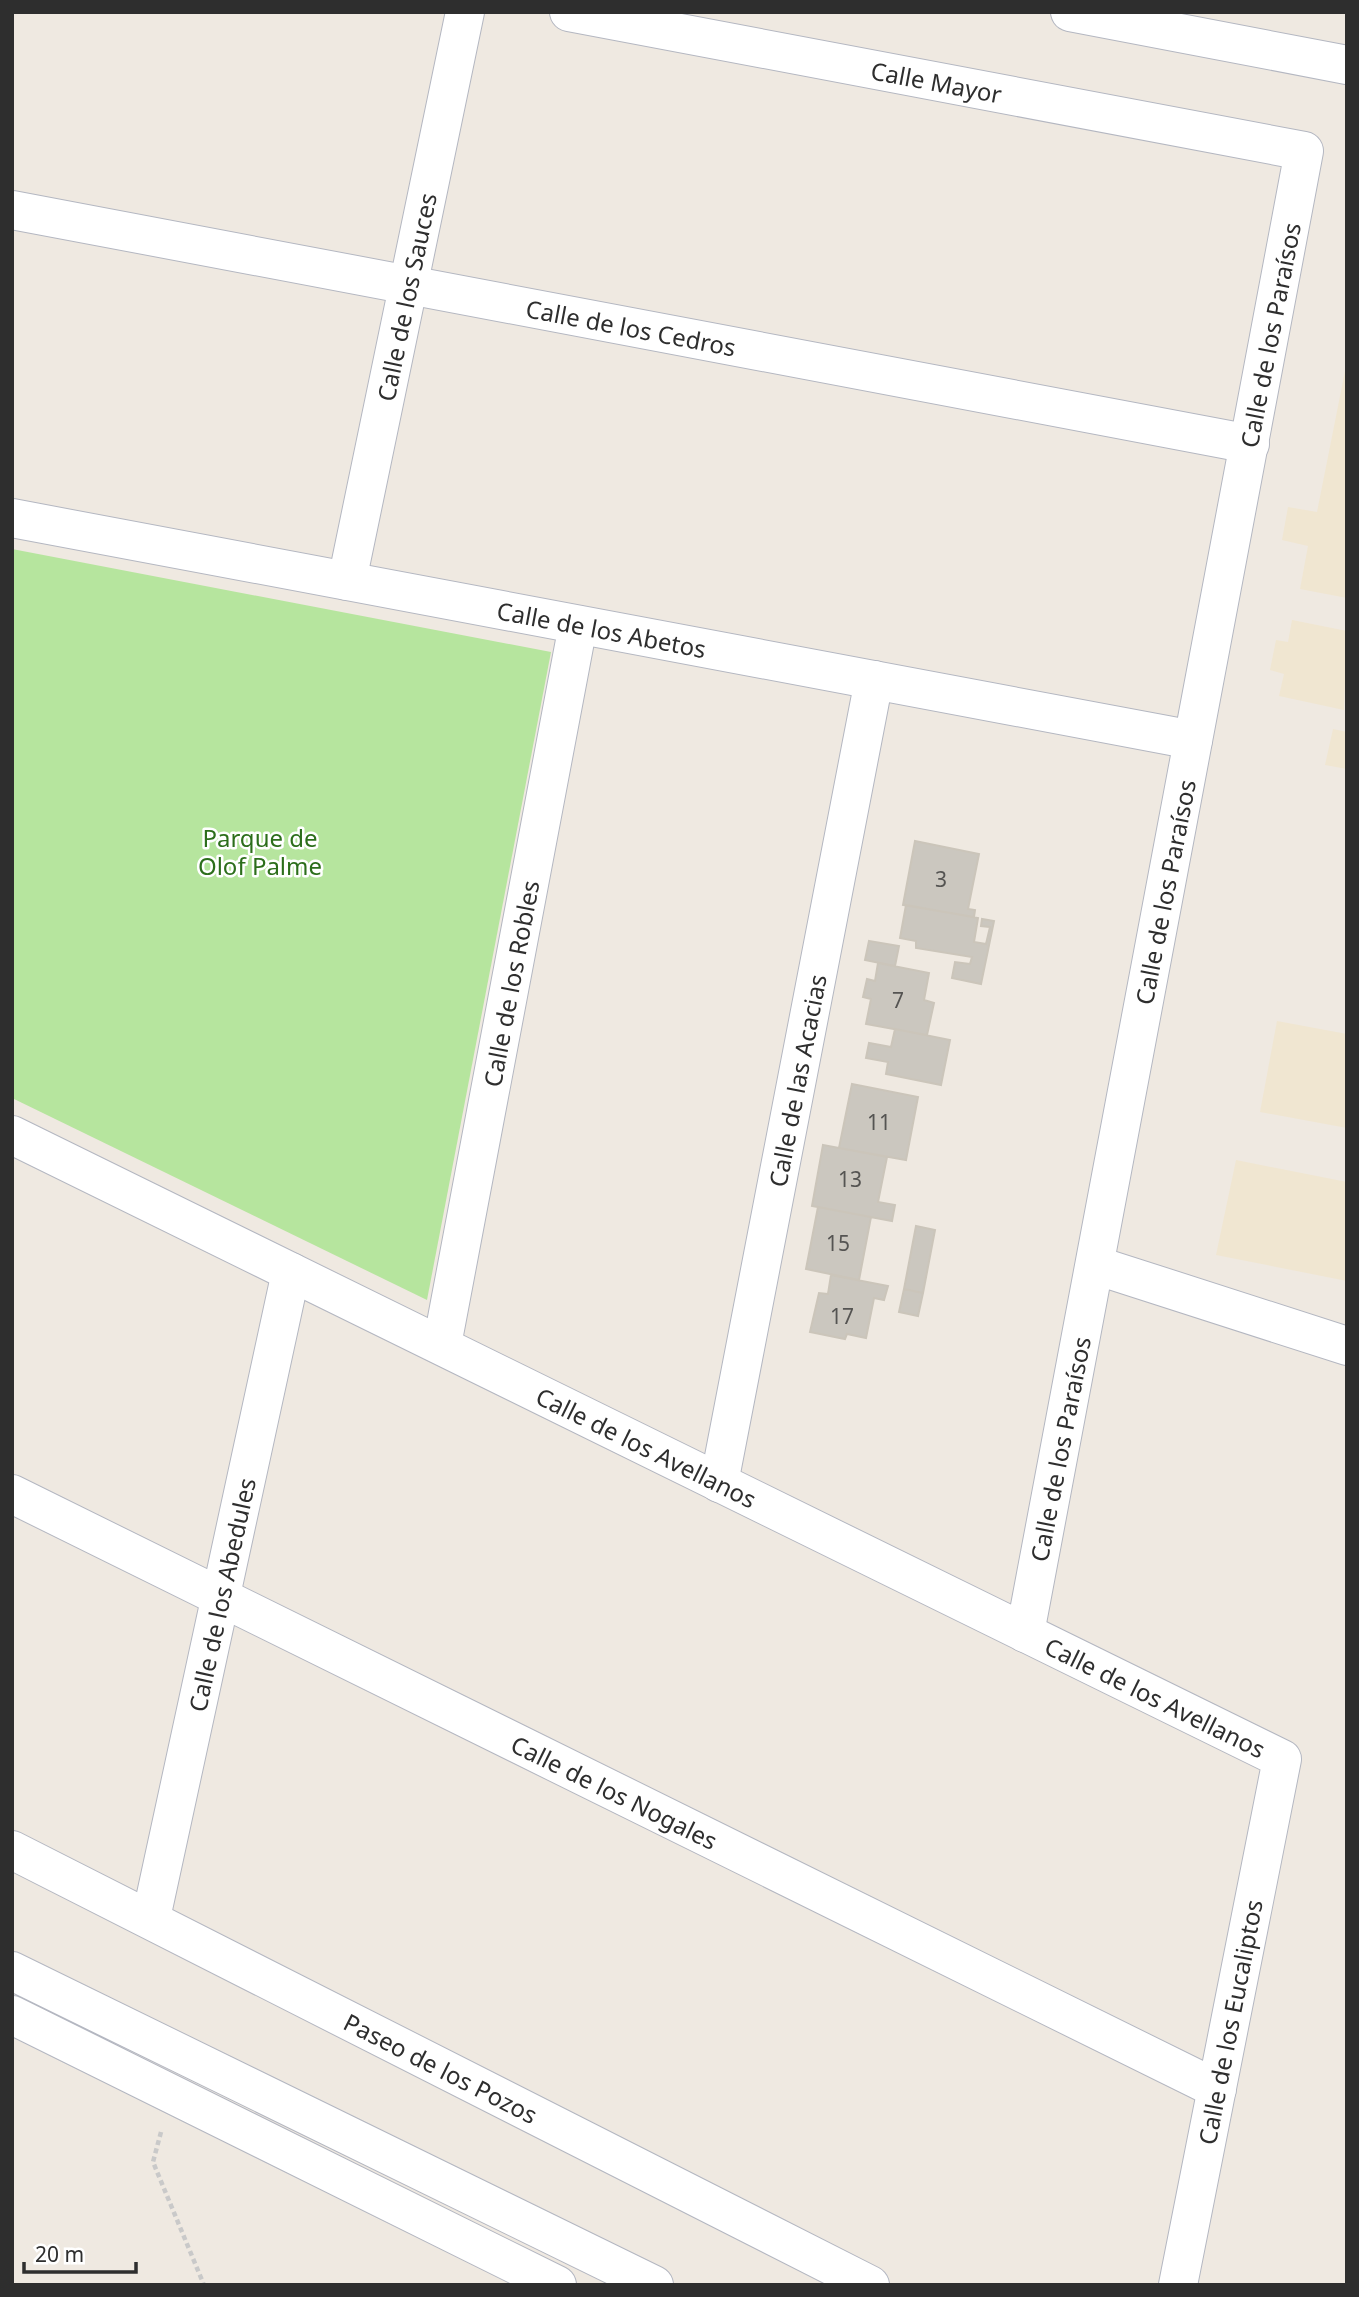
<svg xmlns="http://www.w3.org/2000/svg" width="1359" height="2297" viewBox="0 0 1359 2297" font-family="'Noto Sans',sans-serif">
<rect width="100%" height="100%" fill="#efe9e1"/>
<path fill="#f0e6d1" d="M 1347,361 L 1347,598 L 1300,589 L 1308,546 L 1282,540 L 1288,507 L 1317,512 Z
M 1292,620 L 1347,631 L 1344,710 L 1279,696 L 1284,674 L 1270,670 L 1276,640 L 1288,642 Z
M 1333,729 L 1347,732 L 1347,769 L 1325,765 Z
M 1277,1021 L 1347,1034 L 1347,1128 L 1260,1112 Z
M 1236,1160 L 1347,1182 L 1347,1281 L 1216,1255 Z"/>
<path fill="#b6e59e" d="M 12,549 L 551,652 L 427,1300 L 12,1098 Z"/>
<path fill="#cbc7bf" stroke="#cbc5ba" stroke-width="2" d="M 915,841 L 979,854 L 968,909 L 975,910 L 974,917 L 903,905 Z
M 906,905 L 978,918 L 974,942 L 986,944 L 990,927 L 981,926 L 982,919 L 994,921 L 981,984 L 952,978 L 955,962 L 970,964 L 972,957 L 916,948 L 916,941 L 900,938 Z
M 869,941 L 899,946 L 895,966 L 865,960 Z
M 878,963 L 929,973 L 924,1000 L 934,1003 L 927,1035 L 866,1024 L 871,999 L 863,997 L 867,979 L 875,981 Z
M 895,1029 L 950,1040 L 941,1085 L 886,1074 L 888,1062 L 866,1058 L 869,1043 L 891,1047 Z
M 852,1084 L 918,1097 L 906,1160 L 839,1148 Z
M 823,1145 L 887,1157 L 878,1202 L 895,1205 L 892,1221 L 812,1206 Z
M 818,1207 L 871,1217 L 859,1280 L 806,1269 Z
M 916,1226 L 935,1230 L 923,1293 L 904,1289 Z
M 831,1275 L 888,1286 L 884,1300 L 874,1298 L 866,1338 L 847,1334 L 845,1339 L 810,1332 L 819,1293 L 828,1294 Z
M 904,1289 L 923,1293 L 918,1316 L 899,1312 Z"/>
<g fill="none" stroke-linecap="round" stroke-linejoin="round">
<defs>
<g id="street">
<path id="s1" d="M 569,12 L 1304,151 L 1025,1633"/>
<path id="s2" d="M 12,210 L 1250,444"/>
<path id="s3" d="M 12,518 L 1193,740"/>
<path id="s4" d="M 347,581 L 465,12"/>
<path id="s5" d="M 12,1135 L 1282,1759 L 1178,2285"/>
<path d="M 1095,1265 L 1347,1346"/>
<path id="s6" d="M 442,1345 L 578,625"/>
<path id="s7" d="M 719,1483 L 874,680"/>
<path id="s8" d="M 12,1494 L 1217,2089"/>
<path id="s9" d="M 12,1850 L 870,2285"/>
<path id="s10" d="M 151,1918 L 291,1272"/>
</g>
<path id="secondary" d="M 1070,12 L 1347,65
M 12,1971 L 654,2285
M 12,2015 L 557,2285"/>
</defs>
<use href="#street" stroke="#b4b7c1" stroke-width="40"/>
<use href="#secondary" stroke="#b4b7c1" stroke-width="40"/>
<path stroke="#c9c9c9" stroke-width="4.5" stroke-dasharray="5 3.5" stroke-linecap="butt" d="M 161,2132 L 153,2162 L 204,2285"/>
<use href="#street" stroke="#fff" stroke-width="38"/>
<use href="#secondary" stroke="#fff" stroke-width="38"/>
</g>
<g text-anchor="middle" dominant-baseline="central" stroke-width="5" stroke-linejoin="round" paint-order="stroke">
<g font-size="21" fill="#555452">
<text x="941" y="879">3</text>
<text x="898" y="1000">7</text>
<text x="879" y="1122">11</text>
<text x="850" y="1179">13</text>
<text x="838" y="1243">15</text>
<text x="842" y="1316">17</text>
</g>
<g font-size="24" fill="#2e2e2e" stroke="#fff">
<text stroke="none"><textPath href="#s1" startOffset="374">Calle Mayor</textPath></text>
<text stroke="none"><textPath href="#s4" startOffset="290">Calle de los Sauces</textPath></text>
<text stroke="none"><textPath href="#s2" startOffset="630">Calle de los Cedros</textPath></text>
<text transform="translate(1270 335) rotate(-79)">Calle de los Paraísos</text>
<text stroke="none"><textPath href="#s3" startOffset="600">Calle de los Abetos</textPath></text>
<text transform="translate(1165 892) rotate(-79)">Calle de los Paraísos</text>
<text stroke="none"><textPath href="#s6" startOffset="368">Calle de los Robles</textPath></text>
<text stroke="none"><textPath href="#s7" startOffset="410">Calle de las Acacias</textPath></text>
<text stroke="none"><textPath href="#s5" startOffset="707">Calle de los Avellanos</textPath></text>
<text transform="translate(1060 1449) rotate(-79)">Calle de los Paraísos</text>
<text stroke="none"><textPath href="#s10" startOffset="331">Calle de los Abedules</textPath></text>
<text stroke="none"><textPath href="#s5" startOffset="1274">Calle de los Avellanos</textPath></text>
<text stroke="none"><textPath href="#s8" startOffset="672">Calle de los Nogales</textPath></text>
<text transform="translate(1230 2022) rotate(-79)">Calle de los Eucaliptos</text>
<text stroke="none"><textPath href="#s9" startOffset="481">Paseo de los Pozos</textPath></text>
</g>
<g font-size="24" fill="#2c6e1b" stroke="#fff">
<text x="260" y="837">Parque de<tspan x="260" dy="28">Olof Palme</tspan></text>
</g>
</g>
<rect width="1359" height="2297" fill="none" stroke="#2e2e2e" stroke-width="28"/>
<path d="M24 2262v10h112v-10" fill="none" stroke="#2e2e2e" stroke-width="3.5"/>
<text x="35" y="2262" font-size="21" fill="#2e2e2e" stroke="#ffffff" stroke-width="5" paint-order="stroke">20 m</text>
</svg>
